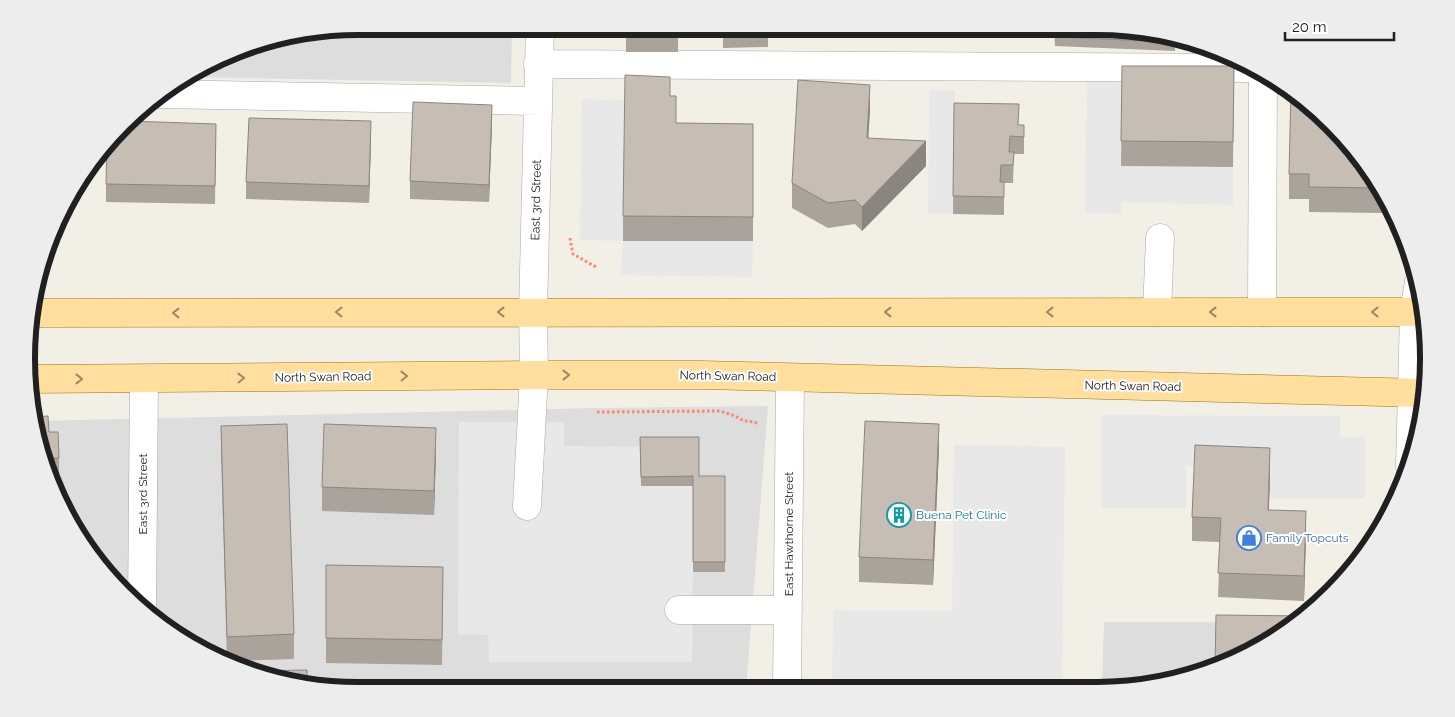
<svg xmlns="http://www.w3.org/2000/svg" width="1455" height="717" viewBox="0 0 1455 717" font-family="Raleway,sans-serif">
<rect width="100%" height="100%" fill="#f2efe6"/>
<path fill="#dedddd" d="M 358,26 L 512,26 L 511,83 L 189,77 L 251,44 Z
M 768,406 L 746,689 L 358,691 L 293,684 L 231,665 L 174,635 L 124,594 L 61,506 L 35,421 L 597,408 Z
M 1104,622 L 1298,622 L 1224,665 L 1140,688 L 1102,688 Z"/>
<path fill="#e8e8e8" d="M 1087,79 L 1122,79 L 1121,166 L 1233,167 L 1233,205 L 1121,202 L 1121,214 L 1085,213 Z
M 929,90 L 955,90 L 953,214 L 928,214 Z
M 582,99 L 625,100 L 623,241 L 753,241 L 752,277 L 621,275 L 623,241 L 580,240 Z
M 1101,415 L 1340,416 L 1340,437 L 1365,437 L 1365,498 L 1269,498 L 1269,466 L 1186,466 L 1186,508 L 1101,508 Z
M 459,422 L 564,422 L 564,446 L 699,447 L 699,485 L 725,485 L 725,572 L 693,572 L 692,662 L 489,662 L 488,635 L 458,634 Z
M 954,445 L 1065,447 L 1062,688 L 832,689 L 833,610 L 952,611 Z"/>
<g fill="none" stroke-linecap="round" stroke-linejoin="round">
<defs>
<path id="minor" d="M 538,64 L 1254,68
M 158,94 L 538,101
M 1157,312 L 1160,238
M 1262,312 L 1263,73
M 1410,466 L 1414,312 L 1419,282
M 527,506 L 534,375 L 533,312 L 540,26
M 142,609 L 144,380
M 679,610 L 788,610
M 787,689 L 790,378"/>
<path id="major" d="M 32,313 L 1424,312
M 30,379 L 534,375 L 701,375 L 1425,393"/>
</defs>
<use href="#minor" stroke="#a7a7a7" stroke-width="29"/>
<use href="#major" stroke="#9d7700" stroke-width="29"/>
<path stroke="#ff866a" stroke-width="3" stroke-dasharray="2.5 2.5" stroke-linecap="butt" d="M 570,238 L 573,254 L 596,267
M 597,412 L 720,411 L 735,416 L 744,421 L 755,422 L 757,424"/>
<use href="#minor" stroke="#fff" stroke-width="28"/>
<use href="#major" stroke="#ffde9e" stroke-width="28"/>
</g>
<path fill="#aaa39c" d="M 626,26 L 678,26 L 678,52 L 626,52 Z
M 723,26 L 768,26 L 768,47 L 723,48 Z
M 1054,26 L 1175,37 L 1175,51 L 1055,46 Z
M 1122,66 L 1234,66 L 1233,167 L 1121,166 Z
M 670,96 L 676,123 L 753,124 L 753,241 L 623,241 L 623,216 Z
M 954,103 L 1019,125 L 1024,125 L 1024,154 L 1014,154 L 1013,183 L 1004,183 L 1004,215 L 953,214 Z
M 870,109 L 868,138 L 926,166 L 862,231 L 855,224 L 828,228 L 792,208 L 792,183 Z
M 492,123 L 489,202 L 410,199 L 410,181 Z
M 216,124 L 215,204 L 106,202 L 106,184 Z
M 371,139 L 369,203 L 246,199 L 246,182 Z
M 1289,174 L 1373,174 L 1388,203 L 1383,203 L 1383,213 L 1309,212 L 1309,199 L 1289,199 Z
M 61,219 L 60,236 L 54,236 Z
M 34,417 L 49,432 L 59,458 L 59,476 L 52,477 Z
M 221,426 L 294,634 L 294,659 L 227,661 L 221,450 Z
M 640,437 L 699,476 L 725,476 L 725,572 L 693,572 L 693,486 L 641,486 Z
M 939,448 L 933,585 L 859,582 L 859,557 Z
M 436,452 L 434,515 L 322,511 L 322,487 Z
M 1270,473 L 1269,510 L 1306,535 L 1304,601 L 1218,597 L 1220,542 L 1192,541 L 1192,517 Z
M 326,565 L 443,591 L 442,665 L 326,663 Z"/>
<path fill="#8b857f" d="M 870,85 L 870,109 L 867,162 L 867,138 Z
M 492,105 L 492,123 L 489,202 L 489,185 Z
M 371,121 L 371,139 L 369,203 L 369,186 Z
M 926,141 L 926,166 L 862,231 L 862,207 Z
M 939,424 L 939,448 L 933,585 L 933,560 Z
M 436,428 L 436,452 L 434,515 L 434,491 Z
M 1270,448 L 1270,473 L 1268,534 L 1268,510 Z
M 1306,511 L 1306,535 L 1304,601 L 1304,576 Z"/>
<path fill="#c6beb5" stroke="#8b857f" d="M 626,26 L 678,26 L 678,35 L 626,34 Z
M 723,26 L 768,26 L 768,30 L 723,30 Z
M 1055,26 L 1097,26 L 1162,33 L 1175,37 L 1175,42 L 1055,37 Z
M 1122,66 L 1234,66 L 1233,142 L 1121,141 Z
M 625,75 L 670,77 L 670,96 L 676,96 L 676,123 L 753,124 L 753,217 L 623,216 Z
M 798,80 L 870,85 L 867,138 L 926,141 L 862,207 L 855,200 L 828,203 L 792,183 Z
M 1291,90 L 1332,124 L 1373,174 L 1381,188 L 1309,187 L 1309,174 L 1289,174 Z
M 413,102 L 492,105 L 489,185 L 410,181 Z
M 954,103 L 1019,104 L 1018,125 L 1024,125 L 1024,137 L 1010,136 L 1009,152 L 1014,152 L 1013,165 L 1001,165 L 1000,182 L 1004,182 L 1004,197 L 953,196 Z
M 249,118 L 371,121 L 369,186 L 246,182 Z
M 128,121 L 216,124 L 215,186 L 106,184 L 107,141 Z
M 48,416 L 49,432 L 58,432 L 59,458 L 46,459 L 34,417 Z
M 865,421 L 939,424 L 933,560 L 859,557 Z
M 287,424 L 294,634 L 227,637 L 221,426 Z
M 324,424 L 436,428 L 434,491 L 322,487 Z
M 640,437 L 699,437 L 699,476 L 725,476 L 725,562 L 693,562 L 693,476 L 641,477 Z
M 1195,445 L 1270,448 L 1268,510 L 1306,511 L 1304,576 L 1218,573 L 1221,518 L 1192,517 Z
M 326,565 L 443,567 L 442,640 L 326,638 Z
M 1216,615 L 1305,616 L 1299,622 L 1224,665 L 1215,668 Z
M 307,670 L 307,686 L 293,684 L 254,672 L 254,671 Z
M 368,684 L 412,685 L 412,691 L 368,691 Z
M 660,685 L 660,690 L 614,690 L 614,686 Z"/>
<defs><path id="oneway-chevron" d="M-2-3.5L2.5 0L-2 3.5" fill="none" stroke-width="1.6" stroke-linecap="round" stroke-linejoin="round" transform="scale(1.25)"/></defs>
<g stroke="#9b8865">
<use href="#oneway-chevron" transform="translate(339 312) rotate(180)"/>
<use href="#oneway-chevron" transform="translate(501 312) rotate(180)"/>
<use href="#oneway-chevron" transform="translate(888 312) rotate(-180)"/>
<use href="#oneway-chevron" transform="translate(1050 312) rotate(180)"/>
<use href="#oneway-chevron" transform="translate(1213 312) rotate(180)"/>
<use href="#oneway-chevron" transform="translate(1375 312) rotate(-180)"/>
<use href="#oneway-chevron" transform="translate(176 313) rotate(180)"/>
<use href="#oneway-chevron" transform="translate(566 375)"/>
<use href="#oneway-chevron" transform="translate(404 376) rotate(-1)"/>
<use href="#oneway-chevron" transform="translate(241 378) rotate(-1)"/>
<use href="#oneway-chevron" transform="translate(79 379)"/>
</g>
<defs>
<symbol id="building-ring" viewBox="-11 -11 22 22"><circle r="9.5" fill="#fff" stroke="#0f9aa8" stroke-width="1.5"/><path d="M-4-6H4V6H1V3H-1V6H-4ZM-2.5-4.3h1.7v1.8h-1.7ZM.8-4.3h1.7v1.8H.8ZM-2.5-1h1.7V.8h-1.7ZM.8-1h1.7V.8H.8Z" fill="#0f9aa8"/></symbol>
<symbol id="shop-ring" viewBox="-11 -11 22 22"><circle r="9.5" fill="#fff" stroke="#3f7fe0" stroke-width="1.5"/><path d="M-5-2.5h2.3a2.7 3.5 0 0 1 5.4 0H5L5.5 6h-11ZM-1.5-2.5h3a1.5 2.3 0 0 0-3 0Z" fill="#3f7fe0"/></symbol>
</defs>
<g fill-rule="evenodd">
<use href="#building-ring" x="885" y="501" width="28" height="28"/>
<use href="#shop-ring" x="1235" y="524" width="28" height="28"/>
</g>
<g text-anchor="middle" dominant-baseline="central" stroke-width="4" stroke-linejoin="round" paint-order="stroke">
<g font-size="12" fill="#202020" stroke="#fff">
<text transform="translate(536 200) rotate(-89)">East 3rd Street</text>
<text transform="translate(728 376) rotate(1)">North Swan Road</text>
<text transform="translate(323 377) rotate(-1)">North Swan Road</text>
<text transform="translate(1133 386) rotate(1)">North Swan Road</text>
<text transform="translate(143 494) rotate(-90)">East 3rd Street</text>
<text transform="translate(789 534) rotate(-90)">East Hawthorne Street</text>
</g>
<g font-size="12" fill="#0d838f" stroke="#fff" text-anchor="start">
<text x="916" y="515">Buena Pet Clinic</text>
</g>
<g font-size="12" fill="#366cbe" stroke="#fff" text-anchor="start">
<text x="1266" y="538">Family Topcuts</text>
</g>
</g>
<path d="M0 0H1455V717H0ZM358 35H1097A323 323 0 0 1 1420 358V359A323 323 0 0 1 1097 682H358A323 323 0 0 1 35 359V358A323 323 0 0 1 358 35Z" fill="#ededed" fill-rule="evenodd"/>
<path fill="none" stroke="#202020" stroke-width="6" d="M358 35H1097A323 323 0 0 1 1420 358V359A323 323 0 0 1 1097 682H358A323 323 0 0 1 35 359V358A323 323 0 0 1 358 35Z"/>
<path d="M1285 32v8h109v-8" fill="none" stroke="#202020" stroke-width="2.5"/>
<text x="1292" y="32" font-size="15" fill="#202020" stroke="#ffffff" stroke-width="4" paint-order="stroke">20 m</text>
</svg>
